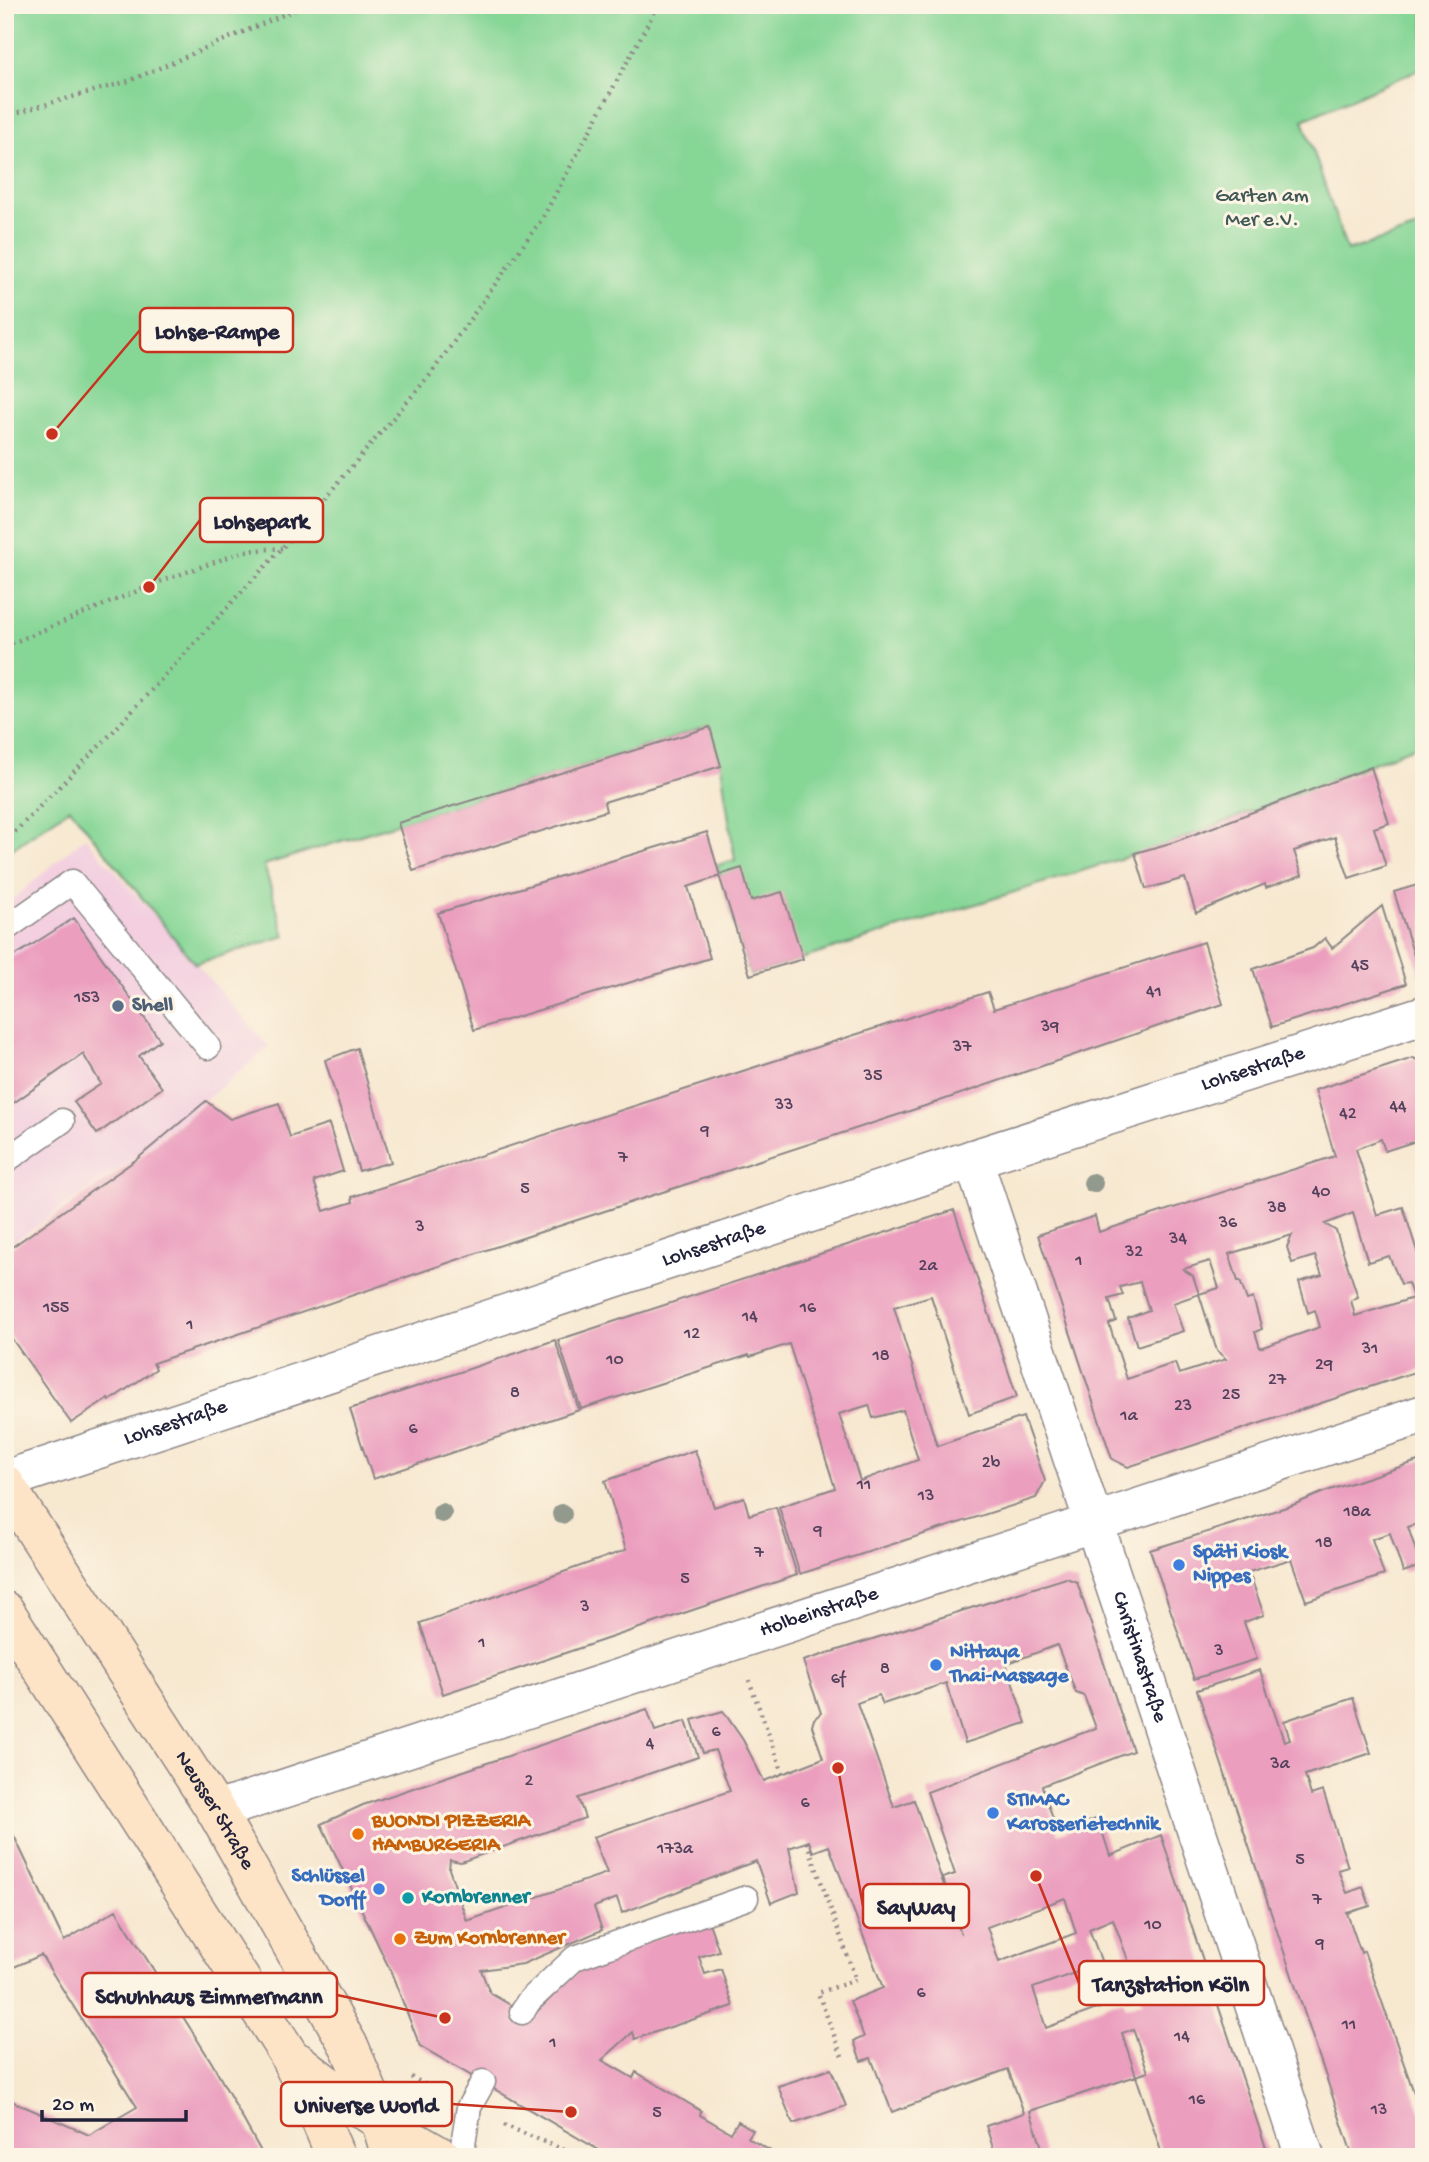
<svg xmlns="http://www.w3.org/2000/svg" width="1429" height="2162" viewBox="0 0 1429 2162" font-family="'Gochi Hand',sans-serif">
<rect width="100%" height="100%" fill="#fcf5e5"/>
<filter id="ink" filterUnits="userSpaceOnUse"><feTurbulence type="fractalNoise" baseFrequency=".0143" numOctaves="2"/><feDisplacementMap in="SourceGraphic" scale="14" xChannelSelector="R" yChannelSelector="G"/><feConvolveMatrix kernelMatrix="1 2 1 2 8 2 1 2 1" color-interpolation-filters="sRGB"/></filter>
<filter id="wash" filterUnits="userSpaceOnUse"><feTurbulence type="fractalNoise" baseFrequency=".00686" numOctaves="4" result="noise"/><feDisplacementMap in="SourceGraphic" scale="28" xChannelSelector="R" yChannelSelector="G"/><feGaussianBlur stdDeviation="1.57" result="paint"/><feColorMatrix in="noise" values="0 0 0 0 0 0 0 0 0 0 0 0 0 0 0 0 0 1.4 0 .05"/><feComposite in="paint" operator="in"/></filter>
<g filter="url(#wash)">
<rect width="100%" height="100%" fill="#f7e8d0"/>
<path fill="#f3cfe0" d="M 85,837 L 269,1047 L 136,1158 L 5,1248 L 5,906 Z"/>
<path fill="#86d696" stroke="#547c68" stroke-width="2" d="M 5,5 L 1424,5 L 1424,67 L 1303,120 L 1347,251 L 1424,226 L 1424,743 L 1174,842 L 750,975 L 717,865 L 735,860 L 721,766 L 709,727 L 264,865 L 285,936 L 195,964 L 70,808 L 5,854 Z"/>
<g id="blocks">
<path fill="#eb9ebe" fill-rule="evenodd" d="M 710,727 L 721,766 L 604,802 L 606,811 L 413,871 L 398,823 Z
M 1371,767 L 1389,823 L 1374,828 L 1386,866 L 1349,878 L 1335,837 L 1294,851 L 1302,875 L 1266,888 L 1265,884 L 1196,913 L 1185,878 L 1146,889 L 1135,853 L 1174,842 Z
M 707,832 L 720,876 L 688,887 L 710,958 L 474,1030 L 438,913 Z
M 742,868 L 751,901 L 782,892 L 803,959 L 750,975 L 719,875 Z
M 1424,883 L 1424,977 L 1421,978 L 1394,892 Z
M 1382,906 L 1406,984 L 1272,1027 L 1253,969 L 1313,948 L 1325,938 L 1332,948 Z
M 74,918 L 160,1040 L 139,1056 L 162,1088 L 97,1134 L 74,1102 L 101,1084 L 83,1054 L 5,1109 L 5,1023 L 7,1021 L 5,1018 L 5,962 Z
M 1204,942 L 1223,1004 L 934,1103 L 486,1250 L 153,1363 L 156,1369 L 109,1401 L 108,1399 L 71,1423 L 5,1329 L 5,1252 L 137,1159 L 206,1101 L 230,1119 L 279,1103 L 290,1137 L 329,1124 L 343,1171 L 314,1181 L 324,1211 L 353,1202 L 352,1197 L 988,992 L 994,1009 Z
M 357,1048 L 391,1162 L 359,1171 L 325,1060 Z
M 1413,1058 L 1424,1063 L 1424,1152 L 1419,1140 L 1385,1151 L 1381,1139 L 1356,1149 L 1377,1215 L 1403,1207 L 1422,1267 L 1424,1267 L 1424,1369 L 1128,1467 L 1112,1459 L 1038,1235 L 1095,1216 L 1099,1232 L 1335,1156 L 1315,1090 ZM 1353,1213 L 1368,1262 L 1389,1256 L 1401,1284 L 1408,1283 L 1413,1298 L 1355,1316 L 1351,1300 L 1358,1297 L 1336,1231 L 1325,1224 ZM 1292,1235 L 1287,1247 L 1292,1263 L 1315,1256 L 1322,1275 L 1299,1282 L 1308,1313 L 1315,1310 L 1320,1327 L 1260,1348 L 1255,1332 L 1262,1329 L 1253,1298 L 1247,1300 L 1240,1281 L 1238,1281 L 1229,1254 ZM 1210,1261 L 1219,1288 L 1199,1294 L 1193,1276 L 1183,1269 ZM 1140,1282 L 1149,1310 L 1128,1318 L 1137,1346 L 1183,1331 L 1173,1303 L 1199,1294 L 1217,1351 L 1226,1359 L 1179,1374 L 1175,1363 L 1127,1379 L 1109,1324 L 1116,1321 L 1109,1299 L 1123,1295 L 1120,1287 Z
M 954,1210 L 1017,1397 L 969,1414 L 931,1296 L 894,1307 L 937,1446 L 1023,1417 L 1045,1481 L 1036,1498 L 800,1574 L 779,1507 L 835,1488 L 789,1344 L 750,1357 L 749,1355 L 581,1409 L 558,1340 ZM 869,1405 L 873,1418 L 903,1410 L 918,1460 L 860,1481 L 839,1414 Z
M 555,1340 L 579,1410 L 373,1479 L 350,1409 Z
M 695,1450 L 714,1507 L 744,1497 L 749,1515 L 776,1507 L 797,1575 L 443,1694 L 420,1623 L 626,1550 L 605,1481 Z
M 1424,1459 L 1424,1522 L 1408,1527 L 1421,1566 L 1403,1572 L 1390,1533 L 1372,1539 L 1384,1575 L 1306,1601 L 1291,1559 L 1249,1572 L 1264,1615 L 1244,1622 L 1257,1659 L 1194,1679 L 1150,1550 L 1293,1505 L 1324,1492 Z
M 1066,1578 L 1077,1582 L 1133,1751 L 1042,1786 L 1058,1834 L 1098,1818 L 1110,1856 L 1161,1835 L 1269,2157 L 1163,2157 L 1136,2076 L 1148,2072 L 1133,2029 L 1122,2033 L 1136,2076 L 1030,2111 L 1045,2157 L 996,2157 L 986,2126 L 1024,2113 L 1008,2069 L 892,2112 L 871,2058 L 861,2061 L 854,2041 L 864,2037 L 850,2001 L 883,1988 L 829,1846 L 813,1852 L 809,1841 L 789,1848 L 799,1892 L 771,1903 L 756,1861 L 622,1913 L 617,1898 L 594,1907 L 602,1930 L 523,1964 L 481,1970 L 490,1993 L 531,2017 L 587,1963 L 708,1920 L 719,1951 L 699,1957 L 705,1974 L 721,1969 L 733,2006 L 635,2039 L 633,2032 L 602,2060 L 633,2078 L 636,2072 L 701,2111 L 700,2115 L 731,2133 L 738,2121 L 753,2130 L 748,2138 L 781,2157 L 611,2157 L 420,2046 L 391,1972 L 321,1824 L 363,1805 L 647,1709 L 655,1731 L 686,1721 L 698,1757 L 578,1798 L 585,1818 L 461,1862 L 450,1860 L 449,1869 L 467,1921 L 607,1873 L 593,1837 L 730,1791 L 715,1750 L 703,1753 L 692,1720 L 723,1711 L 743,1740 L 764,1781 L 816,1761 L 823,1758 L 812,1726 L 814,1719 L 821,1713 L 803,1661 ZM 1057,1645 L 1076,1693 L 1084,1696 L 1096,1728 L 927,1792 L 955,1874 L 943,1878 L 961,1934 L 914,1800 L 894,1807 L 857,1703 L 879,1695 L 883,1704 L 946,1683 L 965,1743 L 1026,1723 L 1006,1664 ZM 1065,1898 L 1076,1933 L 999,1962 L 987,1927 ZM 1113,1919 L 1143,2001 L 1126,2007 L 1123,1999 L 1046,2028 L 1033,1988 L 1102,1963 L 1089,1929 Z
M 1260,1670 L 1284,1741 L 1290,1739 L 1284,1721 L 1353,1698 L 1371,1753 L 1305,1775 L 1311,1795 L 1323,1791 L 1348,1867 L 1338,1870 L 1347,1893 L 1363,1887 L 1370,1906 L 1347,1913 L 1361,1953 L 1364,1951 L 1424,2121 L 1424,2157 L 1353,2157 L 1292,1976 L 1197,1690 Z
M 5,1817 L 64,1941 L 116,1910 L 212,2063 L 264,2157 L 21,2157 L 5,2149 L 5,2098 L 89,2135 L 137,2107 L 41,1955 L 5,1971 Z
M 831,2069 L 846,2106 L 793,2124 L 778,2086 Z"/>
</g>
</g>
<g filter="url(#ink)">
<use href="#blocks" fill-opacity="0" stroke="#8c8586" stroke-width="2"/>
<g fill="none" stroke-linecap="round" stroke-linejoin="round">
<defs>
<path id="service" d="M 5,929 L 72,882 L 208,1047
M 5,1161 L 62,1121
M 522,2012 L 529,2001 L 575,1958 L 746,1898
M 461,2157 L 469,2107 L 483,2082"/>
<g id="minor">
<path id="s1" d="M 973,1159 L 1305,2157"/>
<path id="s2" d="M 5,1480 L 973,1159 L 1424,1015"/>
<path id="s3" d="M 216,1811 L 1424,1414"/>
</g>
<g id="secondary">
<path id="s4" d="M 5,1484 L 216,1811 L 350,2048 L 381,2123 L 391,2157"/>
<path d="M 5,1611 L 287,2052 L 319,2117 L 336,2157"/>
<path d="M 298,2062 C 345,2101 389,2127 442,2157"/>
</g>
</defs>
<use href="#service" stroke="#8c8586" stroke-width="27"/>
<use href="#minor" stroke="#8c8586" stroke-width="41"/>
<use href="#secondary" stroke="#8c8586" stroke-width="41"/>
<path stroke="#8c8586" stroke-width="4.5" stroke-dasharray="2 5" stroke-linecap="butt" d="M 5,116 L 129,81 L 306,5
M 5,646 L 159,582 L 245,551 L 282,548
M 5,842 L 110,735 L 283,547 L 430,375 L 542,219 L 658,5
M 749,1680 L 783,1774
M 807,1842 L 856,1980 L 818,1993 L 842,2056
M 411,2077 L 437,2091
M 504,2125 L 581,2157"/>
<use href="#service" stroke="#fff" stroke-width="24"/>
<use href="#minor" stroke="#fff" stroke-width="38"/>
<use href="#secondary" stroke="#fee4c6" stroke-width="38"/>
</g>
<g fill="#92998d">
<circle cx="1093" cy="1183" r="10"/>
<circle cx="442" cy="1513" r="10"/>
<circle cx="562" cy="1514" r="10"/>
</g>
</g>
<circle fill="#5c6f8a" stroke="#fcf5e5" stroke-width="2.5" cx="118" cy="1006" r="7"/>
<g fill="#3f7fe0" stroke="#fcf5e5" stroke-width="2.5">
<circle cx="1179" cy="1565" r="7"/>
<circle cx="936" cy="1665" r="7"/>
<circle cx="993" cy="1813" r="7"/>
<circle cx="379" cy="1889" r="7"/>
</g>
<g fill="#e8710a" stroke="#fcf5e5" stroke-width="2.5">
<circle cx="358" cy="1834" r="7"/>
<circle cx="400" cy="1939" r="7"/>
</g>
<circle fill="#0f9aa8" stroke="#fcf5e5" stroke-width="2.5" cx="408" cy="1898" r="7"/>
<g text-anchor="middle" dominant-baseline="central" stroke-width="6" stroke-linejoin="round" paint-order="stroke">
<g font-size="18" fill="#54415c">
<text x="1360" y="966">45</text>
<text x="1154" y="992">41</text>
<text x="87" y="998">153</text>
<text x="1050" y="1027">39</text>
<text x="962" y="1047">37</text>
<text x="873" y="1076">35</text>
<text x="784" y="1105">33</text>
<text x="1398" y="1107">44</text>
<text x="1348" y="1114">42</text>
<text x="705" y="1131">9</text>
<text x="623" y="1158">7</text>
<text x="525" y="1189">5</text>
<text x="1321" y="1192">40</text>
<text x="1277" y="1208">38</text>
<text x="1228" y="1223">36</text>
<text x="420" y="1227">3</text>
<text x="1178" y="1239">34</text>
<text x="1134" y="1252">32</text>
<text x="1079" y="1261">1</text>
<text x="928" y="1266">2a</text>
<text x="56" y="1308">155</text>
<text x="808" y="1308">16</text>
<text x="750" y="1317">14</text>
<text x="190" y="1325">1</text>
<text x="692" y="1334">12</text>
<text x="1370" y="1349">31</text>
<text x="881" y="1356">18</text>
<text x="615" y="1360">10</text>
<text x="1324" y="1365">29</text>
<text x="1277" y="1380">27</text>
<text x="515" y="1393">8</text>
<text x="1231" y="1395">25</text>
<text x="1183" y="1406">23</text>
<text x="1129" y="1416">1a</text>
<text x="413" y="1429">6</text>
<text x="991" y="1463">2b</text>
<text x="864" y="1485">11</text>
<text x="926" y="1496">13</text>
<text x="1357" y="1512">18a</text>
<text x="818" y="1531">9</text>
<text x="1324" y="1543">18</text>
<text x="759" y="1553">7</text>
<text x="685" y="1579">5</text>
<text x="585" y="1607">3</text>
<text x="482" y="1643">1</text>
<text x="1219" y="1651">3</text>
<text x="885" y="1669">8</text>
<text x="838" y="1679">6f</text>
<text x="716" y="1732">6</text>
<text x="650" y="1744">4</text>
<text x="1280" y="1764">3a</text>
<text x="529" y="1781">2</text>
<text x="805" y="1803">6</text>
<text x="675" y="1849">173a</text>
<text x="1300" y="1860">5</text>
<text x="1317" y="1900">7</text>
<text x="1153" y="1925">10</text>
<text x="1320" y="1944">9</text>
<text x="921" y="1993">6</text>
<text x="1349" y="2025">11</text>
<text x="1182" y="2037">14</text>
<text x="553" y="2043">1</text>
<text x="1197" y="2100">16</text>
<text x="1379" y="2110">13</text>
<text x="657" y="2113">5</text>
</g>
<g font-size="21" fill="#405856" stroke="#fcf5e5">
<text x="1262" y="197">Garten am<tspan x="1262" dy="24">Mer e.V.</tspan></text>
</g>
<g font-size="21" font-weight="bold" fill="#4e5e75" stroke="#fcf5e5" text-anchor="start">
<text x="132" y="1006">Shell</text>
</g>
<g font-size="21" fill="#22223b" stroke="#fcf5e5">
<text stroke="none"><textPath href="#s2" startOffset="1314">Lohsestraße</textPath></text>
<text stroke="none"><textPath href="#s2" startOffset="747">Lohsestraße</textPath></text>
<text stroke="none"><textPath href="#s2" startOffset="180">Lohsestraße</textPath></text>
<text stroke="none"><textPath href="#s3" startOffset="635">Holbeinstraße</textPath></text>
<text stroke="none"><textPath href="#s1" startOffset="525">Christinastraße</textPath></text>
<text stroke="none"><textPath href="#s4" startOffset="388">Neusser Straße</textPath></text>
</g>
<g font-size="21" font-weight="bold" fill="#366cbe" stroke="#fcf5e5" text-anchor="start">
<text x="1193" y="1553">Späti Kiosk<tspan x="1193" dy="24">Nippes</tspan></text>
<text x="950" y="1653">Nittaya<tspan x="950" dy="24">Thai-Massage</tspan></text>
<text x="1007" y="1801">STIMAC<tspan x="1007" dy="24">Karosserietechnik</tspan></text>
<text x="365" y="1877" text-anchor="end">Schlüssel<tspan x="365" dy="24">Dorff</tspan></text>
</g>
<g font-size="21" font-weight="bold" fill="#c56008" stroke="#fcf5e5" text-anchor="start">
<text x="372" y="1822">BUONDI PIZZERIA<tspan x="372" dy="24">HAMBURGERIA</tspan></text>
<text x="414" y="1939">Zum Kornbrenner</text>
</g>
<g font-size="21" font-weight="bold" fill="#0d838f" stroke="#fcf5e5" text-anchor="start">
<text x="422" y="1898">Kornbrenner</text>
</g>
</g>
<path fill="none" stroke="#c8321e" stroke-width="2.5" d="M52 434L140 330M149 587L200 520M838 1768L863 1906M1036 1876L1079 1983M445 2018L337 1995M571 2112L452 2104"/>
<g fill="#c8321e" stroke="#fcf5e5" stroke-width="2.5">
<circle cx="52" cy="434" r="7"/>
<circle cx="149" cy="587" r="7"/>
<circle cx="838" cy="1768" r="7"/>
<circle cx="1036" cy="1876" r="7"/>
<circle cx="445" cy="2018" r="7"/>
<circle cx="571" cy="2112" r="7"/>
</g>
<g fill="#fcf5e5" stroke="#c8321e" stroke-width="2.5">
<rect x="140" y="308" width="153" height="44" rx="7"/>
<rect x="200" y="498" width="123" height="44" rx="7"/>
<rect x="863" y="1884" width="106" height="44" rx="7"/>
<rect x="1079" y="1961" width="185" height="44" rx="7"/>
<rect x="82" y="1973" width="255" height="44" rx="7"/>
<rect x="281" y="2082" width="171" height="44" rx="7"/>
</g>
<g font-size="23" text-anchor="middle" font-weight="bold" fill="#22223b">
<text x="217" y="338">Lohse-Rampe</text>
<text x="261" y="528">Lohsepark</text>
<text x="916" y="1914">SayWay</text>
<text x="1171" y="1991">Tanzstation Köln</text>
<text x="209" y="2003">Schuhhaus Zimmermann</text>
<text x="366" y="2112">Universe World</text>
</g>
<rect width="1429" height="2162" fill="none" stroke="#fcf5e5" stroke-width="28"/>
<path d="M42 2110v10h144v-10" fill="none" stroke="#22223b" stroke-width="3.5"/>
<text x="52" y="2110" font-size="21" fill="#22223b" stroke="#fcf5e5" stroke-width="5" paint-order="stroke">20 m</text>
</svg>
